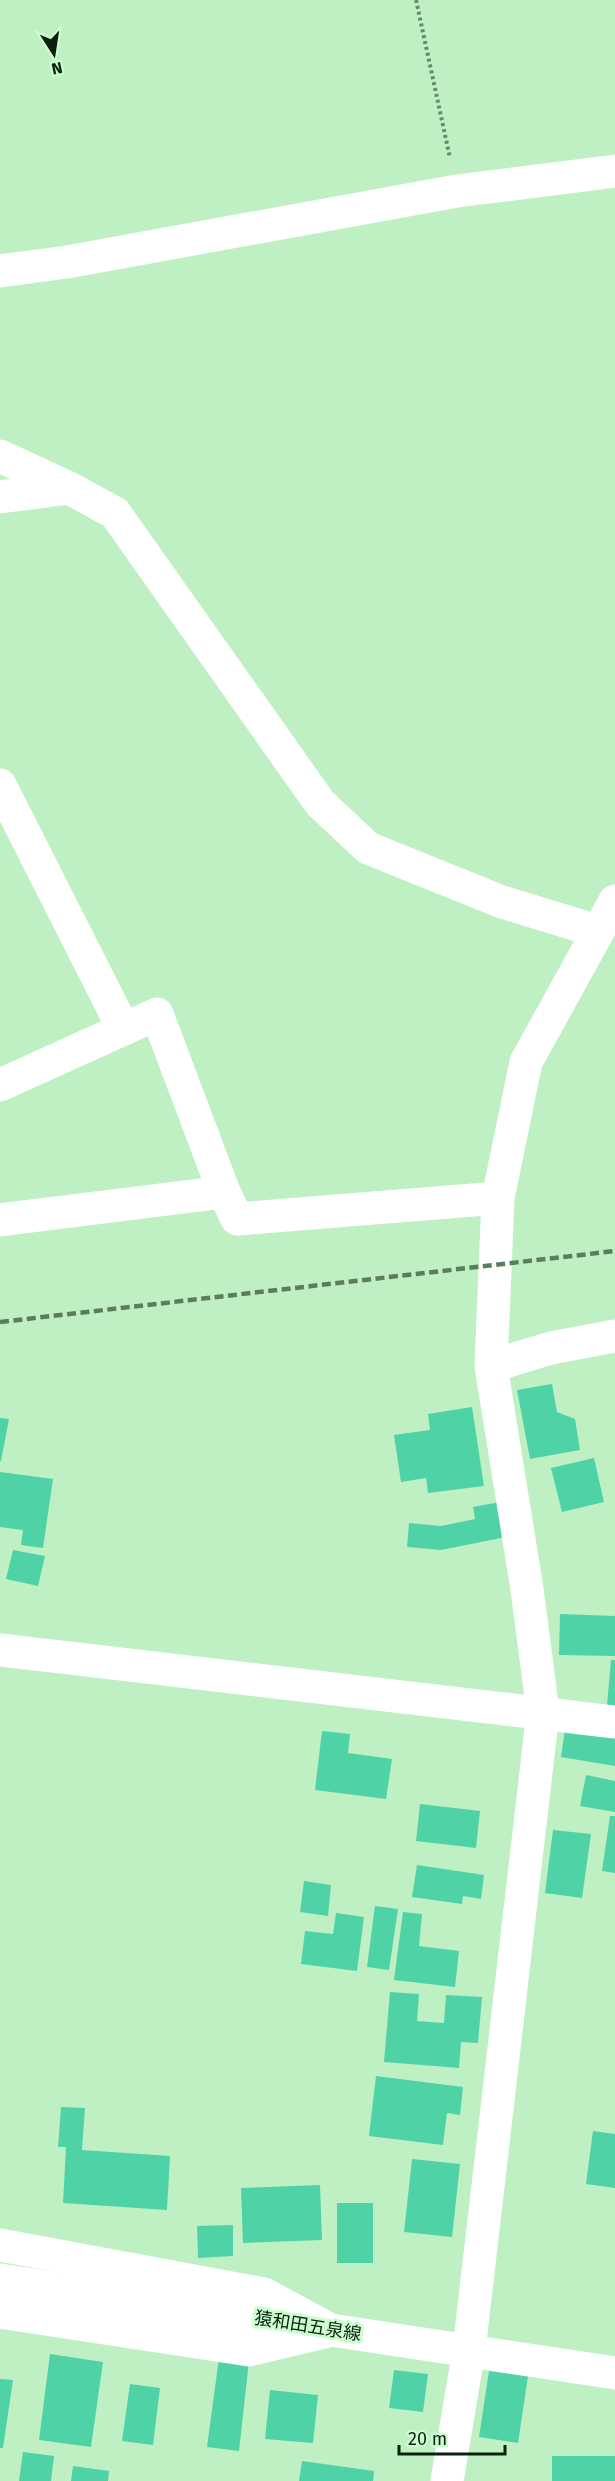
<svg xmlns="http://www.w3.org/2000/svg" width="615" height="2481" viewBox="0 0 615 2481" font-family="'Fira Sans','Noto Sans JP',sans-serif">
<rect width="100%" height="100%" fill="#bef0c3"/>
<path fill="#50d2a7" d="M 552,1384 L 557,1412 L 575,1419 L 580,1450 L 530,1459 L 517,1390 Z
M 472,1407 L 484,1486 L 428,1493 L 426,1478 L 401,1482 L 394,1435 L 430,1430 L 428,1414 Z
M 0,1418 L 9,1419 L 1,1461 L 0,1461 Z
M 594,1458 L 604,1502 L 562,1512 L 551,1468 Z
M 0,1472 L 53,1479 L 43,1548 L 21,1545 L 23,1530 L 0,1527 Z
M 500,1502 L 506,1537 L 441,1550 L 407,1547 L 409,1523 L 441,1526 L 475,1519 L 473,1507 Z
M 13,1550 L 45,1556 L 38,1586 L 6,1579 Z
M 560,1614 L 615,1616 L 615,1656 L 559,1655 Z
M 611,1660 L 615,1660 L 615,1718 L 606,1717 Z
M 566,1722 L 615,1729 L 615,1766 L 561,1757 Z
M 322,1731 L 350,1734 L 348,1753 L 392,1759 L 386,1799 L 315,1790 Z
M 586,1775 L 615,1781 L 615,1812 L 580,1806 Z
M 420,1804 L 480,1811 L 476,1848 L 416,1841 Z
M 610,1816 L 615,1816 L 615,1873 L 602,1871 Z
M 553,1830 L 591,1834 L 582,1898 L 545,1893 Z
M 417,1865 L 484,1875 L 481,1899 L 463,1896 L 462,1904 L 412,1897 Z
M 304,1881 L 331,1885 L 328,1916 L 300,1912 Z
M 375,1906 L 398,1909 L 389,1970 L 367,1967 Z
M 403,1912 L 422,1914 L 419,1946 L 459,1951 L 455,1987 L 394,1980 Z
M 336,1913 L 364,1917 L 357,1971 L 301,1964 L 305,1931 L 333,1934 Z
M 390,1992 L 419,1994 L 417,2021 L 444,2023 L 446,1995 L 482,1997 L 478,2043 L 461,2042 L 459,2068 L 384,2062 Z
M 376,2076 L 463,2087 L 460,2115 L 447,2113 L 443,2145 L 369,2136 Z
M 61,2107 L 85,2108 L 82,2150 L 170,2156 L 167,2210 L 63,2203 L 66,2147 L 58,2147 Z
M 593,2131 L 615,2134 L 615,2188 L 586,2184 Z
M 412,2159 L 460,2164 L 452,2237 L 404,2232 Z
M 320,2185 L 322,2240 L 243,2243 L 241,2188 Z
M 337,2203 L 373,2203 L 373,2263 L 337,2263 Z
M 233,2225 L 233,2256 L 198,2258 L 197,2226 Z
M 50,2354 L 103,2362 L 91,2447 L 39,2440 Z
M 219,2358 L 249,2361 L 239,2451 L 207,2447 Z
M 394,2370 L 428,2374 L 423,2412 L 389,2408 Z
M 489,2371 L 528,2376 L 518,2443 L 479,2437 Z
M 0,2379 L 13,2380 L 3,2448 L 0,2448 Z
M 130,2384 L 160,2388 L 153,2445 L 122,2441 Z
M 270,2390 L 318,2395 L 313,2443 L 265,2439 Z
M 23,2452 L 54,2456 L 51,2481 L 19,2481 Z
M 552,2456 L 615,2456 L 615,2481 L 552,2481 Z
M 302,2461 L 374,2471 L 373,2481 L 299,2481 Z
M 73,2466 L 109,2471 L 108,2481 L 71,2481 Z"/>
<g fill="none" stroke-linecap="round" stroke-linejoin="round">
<path stroke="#678a6b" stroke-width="4" stroke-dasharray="3 3" stroke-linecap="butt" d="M 416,0 L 450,158"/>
<path stroke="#fff" stroke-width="33" d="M 0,271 L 67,262 L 457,191 L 615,171
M 0,456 L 69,488 L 115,513 L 320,803 L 368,848 L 502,902 L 597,931
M 0,497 L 69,488
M 0,785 L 123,1028
M 0,1085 L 157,1014 L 224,1192 L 237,1219 L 498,1198
M 0,1220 L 224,1192
M 491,1366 L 551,1348 L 615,1336
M 0,1650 L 615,1722
M 0,2245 L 264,2294 L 327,2328
M 0,2312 L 249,2350 L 333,2330
M 447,2481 L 469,2350 L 543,1712 L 527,1589 L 491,1366 L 498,1198 L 526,1062 L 615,901"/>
<path stroke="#fff" stroke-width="33" d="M 0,2280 L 615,2373"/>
<path stroke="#5b7c5f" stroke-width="4.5" stroke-dasharray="9 4.5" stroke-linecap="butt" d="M 0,1322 L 615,1251"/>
</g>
<g text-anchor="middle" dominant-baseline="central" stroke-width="6" stroke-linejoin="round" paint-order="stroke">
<g font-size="18" fill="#0c200f" stroke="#cbfecf">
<text transform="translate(308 2326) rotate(9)">猿和田五泉線</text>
</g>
</g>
<g transform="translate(54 54) rotate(168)" stroke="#cbfecf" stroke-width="4.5" paint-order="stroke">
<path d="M0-4.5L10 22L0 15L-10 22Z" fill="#0c200f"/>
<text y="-9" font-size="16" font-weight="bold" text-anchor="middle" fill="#0c200f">N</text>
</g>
<path d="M399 2445v9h106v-9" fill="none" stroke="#0c200f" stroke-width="3"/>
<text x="408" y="2445" font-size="18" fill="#0c200f" stroke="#cbfecf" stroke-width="4.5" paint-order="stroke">20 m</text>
</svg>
